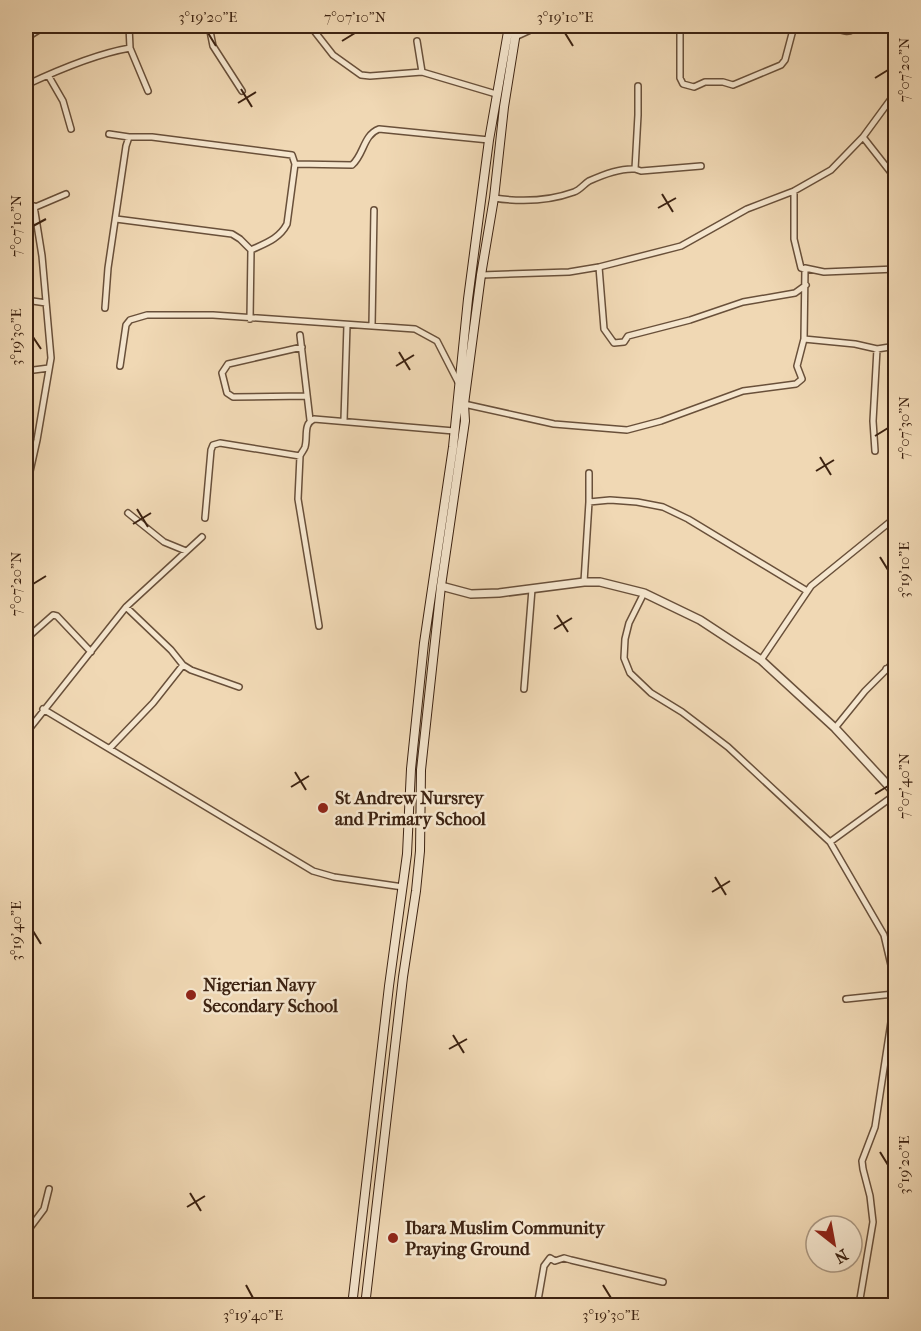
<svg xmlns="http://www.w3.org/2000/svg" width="921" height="1331" viewBox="0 0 921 1331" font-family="'IM FELL French Canon',serif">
<rect width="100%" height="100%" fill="#f0d8b4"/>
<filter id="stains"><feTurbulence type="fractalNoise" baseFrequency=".00333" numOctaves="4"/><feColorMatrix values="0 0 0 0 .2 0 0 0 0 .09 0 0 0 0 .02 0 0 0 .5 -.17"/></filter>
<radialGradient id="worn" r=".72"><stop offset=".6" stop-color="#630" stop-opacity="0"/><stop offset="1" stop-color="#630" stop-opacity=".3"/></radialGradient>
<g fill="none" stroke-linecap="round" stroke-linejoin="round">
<defs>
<path id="minor" d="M 209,26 L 213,46 L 242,91
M 680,26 L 680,78 L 683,84 L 694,87 L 705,82 L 723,82 L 733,85 L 781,65 L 785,60 L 794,26
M 828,26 C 838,29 850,36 857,26
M 315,32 L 333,55 L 361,75 L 370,76 L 422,72 L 496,94
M 515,37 L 539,26
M 26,38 L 45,26
M 417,41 L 422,72
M 130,48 L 148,91
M 48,75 L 63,101 L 71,129
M 26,85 C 58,70 95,54 130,48 L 129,26
M 109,134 L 129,137
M 863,137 L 896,179
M 295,164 L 352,165 C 364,155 363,135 379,129 L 489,140
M 635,169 L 641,171 L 701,166
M 494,198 C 520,202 549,201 574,192 C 580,190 584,184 589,181 C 602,175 621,168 635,169 L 638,115 L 638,86
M 26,211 L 66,194
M 116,219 L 232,234 L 240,239 L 251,250 L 250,319
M 599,267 L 604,329 L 614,343 L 624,342 L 628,336 L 690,320 L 743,302 L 795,293 L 806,285
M 805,268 L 824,272 L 896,269
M 481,275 L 569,272 L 599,267 L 681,246 L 747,209 L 794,191 L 831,170 L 863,137 L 896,92
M 26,300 L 46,303
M 105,308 L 108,268 L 126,146 L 129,137 L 152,137 L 292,155 L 295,164 L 287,224 C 279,239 266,243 251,250
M 372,326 L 374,210
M 300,335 L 310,420
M 804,339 L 855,344 L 877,349 L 896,346
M 302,347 L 228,364 L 222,373 L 227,393 L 233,397 L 307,396
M 120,366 L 126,325 L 130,320 L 147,315 L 213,315 L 415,329 L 437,341 L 458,382
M 26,371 L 49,368
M 464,404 L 554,424 L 627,430 L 661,421 L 743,391 L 796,384 L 802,379 L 797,366 L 804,339 L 805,269 L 801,268 L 794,239 L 794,191
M 344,420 L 347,325
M 875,451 L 873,421 L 877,349
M 300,456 L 298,499 L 319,626
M 26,489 L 37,440 L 51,358 L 42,256 L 34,206
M 589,502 L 610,500 L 637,502 L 663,507 L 688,519 L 807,591
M 128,513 L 164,542 L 186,551
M 205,518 L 211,450 L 213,445 L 220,443 L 300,456 C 301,453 304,450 305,447 C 308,436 303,424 314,419 L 454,431
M 584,582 L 589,502 L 589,473
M 644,593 L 629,623 L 625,639 L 624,658 L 630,673 L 651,693 L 682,712 L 728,747 L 830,842 L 884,935 L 891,965 L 895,996 L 875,1127 L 862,1161 L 863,1169 L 870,1196 L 873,1222 L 860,1299
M 126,607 L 171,650 L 183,665 L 191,670 L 239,687
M 27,638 L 53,615 L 57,616 L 91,652
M 761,660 L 811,586 L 896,517
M 886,669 L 896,675
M 524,689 L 532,589
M 43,709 L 313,871 L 334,877 L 403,887
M 835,728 L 865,691 L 896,660
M 26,733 L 126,607 L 202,537
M 110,748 L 153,703 L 183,665
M 830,842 L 896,794
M 846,999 L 894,994
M 26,1233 L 44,1209 L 49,1189
M 537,1306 L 544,1266 L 550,1258 L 555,1261 L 564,1258 L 571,1260 L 663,1282"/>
<path id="tertiary" d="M 441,586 L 471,594 L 499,593 L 584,582 L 600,582 L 644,593 L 700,620 L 761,660 L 835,728 L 896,794"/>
<path id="secondary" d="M 352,1306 L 389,986 L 407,854 L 411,769 L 424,643 L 453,447 L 468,299 L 489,140 L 509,26
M 365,1306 L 403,977 L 416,891 L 420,851 L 421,770 L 441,586 L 465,421 L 464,404 L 481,275 L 494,198 L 504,107 L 517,26"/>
</defs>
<use href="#minor" stroke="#69503a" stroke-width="8"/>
<use href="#tertiary" stroke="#69503a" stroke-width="10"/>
<use href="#secondary" stroke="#3c2211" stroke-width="10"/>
<use href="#minor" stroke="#f5e6ce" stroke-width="5"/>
<use href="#tertiary" stroke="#f5e6ce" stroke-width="7"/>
<use href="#secondary" stroke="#f5e6ce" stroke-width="8"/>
</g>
<path fill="none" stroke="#3c2211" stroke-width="2" d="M 208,33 L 216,46M 565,33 L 573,46M 342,41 L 355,33M 875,78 L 888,70M 241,89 L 252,107M 238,103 L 256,92M 662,194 L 673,212M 658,208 L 676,198M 33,226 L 46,219M 33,337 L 41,349M 399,352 L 410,370M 396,366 L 414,355M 875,436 L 888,428M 820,457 L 831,475M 816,471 L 834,460M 137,509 L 148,527M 133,524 L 151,513M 880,557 L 888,570M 33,584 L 46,576M 557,615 L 568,632M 554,629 L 572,618M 295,772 L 306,790M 291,787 L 309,776M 875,794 L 888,786M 715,877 L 726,895M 712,892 L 730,881M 33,931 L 41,944M 453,1035 L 464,1053M 449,1049 L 467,1039M 880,1152 L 888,1165M 190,1193 L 201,1211M 187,1207 L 205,1196M 246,1285 L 253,1298M 603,1285 L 611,1298"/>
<g fill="#8f2418" stroke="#f5e6ce" stroke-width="2">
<circle cx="323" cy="808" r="6"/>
<circle cx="191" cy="995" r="6"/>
<circle cx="393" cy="1238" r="6"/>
</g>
<g text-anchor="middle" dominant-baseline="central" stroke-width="5" stroke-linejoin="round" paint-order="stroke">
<g font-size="18" font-weight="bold" fill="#3c2211" stroke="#f5e6ce" text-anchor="start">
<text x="335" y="798">St Andrew Nursrey<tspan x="335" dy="21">and Primary School</tspan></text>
<text x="203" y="985">Nigerian Navy<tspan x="203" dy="21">Secondary School</tspan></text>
<text x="405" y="1228">Ibara Muslim Community<tspan x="405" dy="21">Praying Ground</tspan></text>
</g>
</g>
<rect width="921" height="1331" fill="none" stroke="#f0d8b4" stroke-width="66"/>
<g transform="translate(834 1244) rotate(149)"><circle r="28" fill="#f5e6ce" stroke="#ab9882" stroke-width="1.5"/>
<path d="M0-4.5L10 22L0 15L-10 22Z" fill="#8f2418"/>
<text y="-9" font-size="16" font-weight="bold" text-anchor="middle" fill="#3c2211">N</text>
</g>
<rect x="33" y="33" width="855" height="1265" fill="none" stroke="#3c2211" stroke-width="2"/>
<g font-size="15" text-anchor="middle" fill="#3c2211">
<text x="208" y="22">3°19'20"E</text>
<text x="355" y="22">7°07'10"N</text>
<text x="565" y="22">3°19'10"E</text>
<text transform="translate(904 70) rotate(-90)" y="5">7°07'20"N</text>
<text transform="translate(16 226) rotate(-90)" y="5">7°07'10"N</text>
<text transform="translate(16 337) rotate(-90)" y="5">3°19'30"E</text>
<text transform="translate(904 428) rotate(-90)" y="5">7°07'30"N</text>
<text transform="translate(904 570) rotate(-90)" y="5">3°19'10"E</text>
<text transform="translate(16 584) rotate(-90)" y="5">7°07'20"N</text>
<text transform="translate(904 786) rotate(-90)" y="5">7°07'40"N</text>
<text transform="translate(16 931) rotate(-90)" y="5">3°19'40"E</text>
<text transform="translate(904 1165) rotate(-90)" y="5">3°19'20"E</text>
<text x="253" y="1320">3°19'40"E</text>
<text x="611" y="1320">3°19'30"E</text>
</g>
<rect width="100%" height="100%" filter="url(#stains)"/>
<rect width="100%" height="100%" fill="url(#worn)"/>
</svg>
